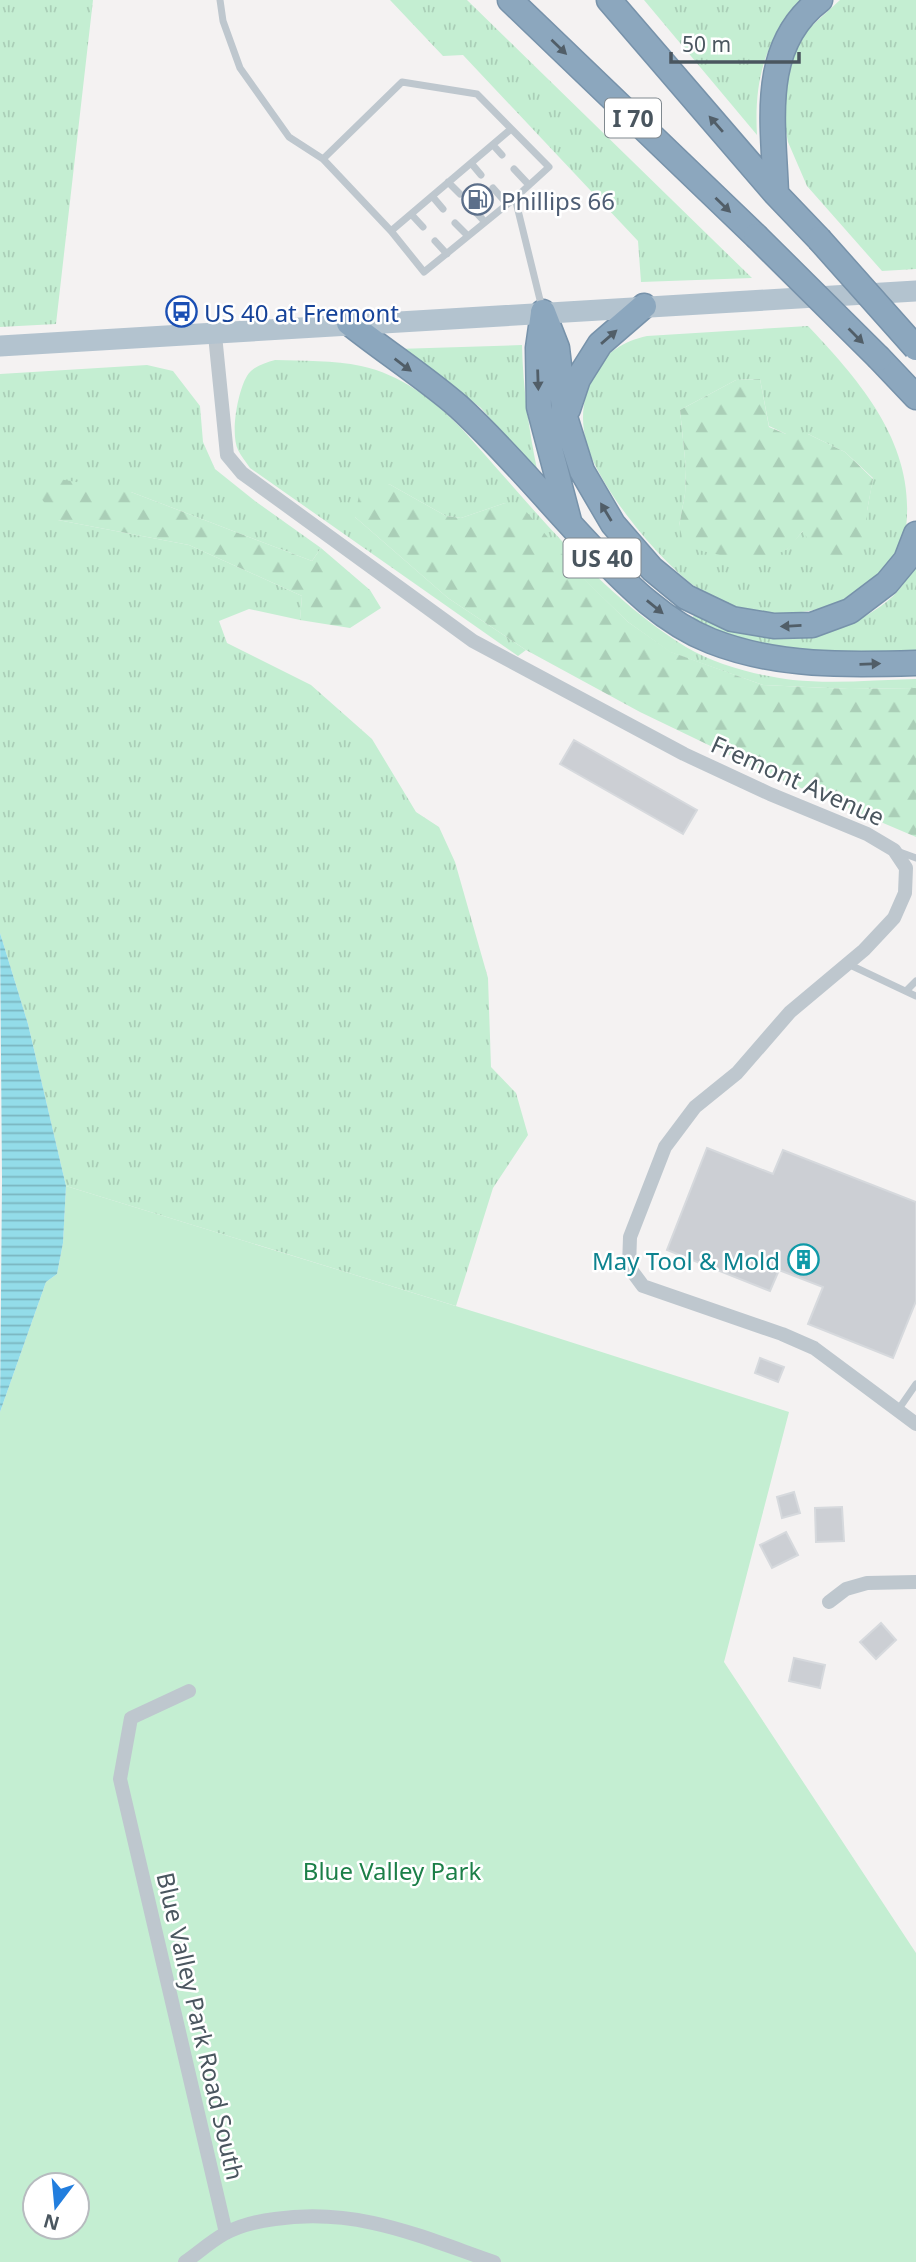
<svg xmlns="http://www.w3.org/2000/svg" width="916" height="2262" viewBox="0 0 916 2262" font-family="'Noto Sans',sans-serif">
<defs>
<pattern id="grass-tufts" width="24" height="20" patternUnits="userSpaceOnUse" patternTransform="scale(1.75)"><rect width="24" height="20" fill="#c4eed2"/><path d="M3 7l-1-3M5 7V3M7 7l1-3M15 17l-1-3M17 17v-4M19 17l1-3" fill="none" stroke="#aaceb7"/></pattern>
<pattern id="forest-firs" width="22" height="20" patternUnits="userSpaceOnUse" patternTransform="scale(1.75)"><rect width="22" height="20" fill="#c4eed2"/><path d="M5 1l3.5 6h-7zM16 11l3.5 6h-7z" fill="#aaceb7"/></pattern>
<pattern id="water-rules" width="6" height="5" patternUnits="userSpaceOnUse" patternTransform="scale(1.75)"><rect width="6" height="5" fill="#93dce9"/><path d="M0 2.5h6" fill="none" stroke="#7ab5c0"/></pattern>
</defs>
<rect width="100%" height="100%" fill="#f4f2f2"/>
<path fill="url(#grass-tufts)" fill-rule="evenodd" d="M 0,0 L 93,0 L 56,324 L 0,327 Z
M 390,0 L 467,0 L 752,278 L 641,282 L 638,241 L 463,55 L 443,56 Z
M 644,0 L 804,0 C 764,37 754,82 757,135 Z
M 840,0 L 916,0 L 916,269 L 882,271 L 807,186 L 788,142 L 782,110 L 790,55 L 803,34 Z
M 808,326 C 860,381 916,444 906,528 C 903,539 899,554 892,562 C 880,578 855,596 837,603 C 795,620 739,616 700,590 C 661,564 589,478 584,431 C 581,411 585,393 593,375 C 604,353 624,341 647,336 ZM 760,379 L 769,426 L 786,434 L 808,434 L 845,452 L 873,478 L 867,511 L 803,531 L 786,550 L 679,526 L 685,494 L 686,469 L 680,410 L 736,380 Z
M 522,345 C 523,389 529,431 538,474 L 481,408 L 441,377 L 397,349 Z
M 275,360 C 303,361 334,360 361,366 C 400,374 434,400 461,428 C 531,505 597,592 686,647 C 716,665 759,676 793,680 C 833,684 876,680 916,679 L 916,688 L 849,689 L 763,685 L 670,652 L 628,622 L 505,503 L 461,518 L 446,516 L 389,484 L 355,517 L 448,598 L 526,650 L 518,656 L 250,468 C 246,462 241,456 238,450 C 230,433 238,391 247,376 C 253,366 265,363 275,360 Z
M 147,365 L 173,371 L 200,406 L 203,442 L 215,469 L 255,501 L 321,548 L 312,561 L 131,492 L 58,520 L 189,545 L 302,596 L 300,620 L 249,609 L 219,621 L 227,643 L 311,685 L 372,739 L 416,812 L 439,827 L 455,862 L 488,978 L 491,1067 L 516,1093 L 528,1135 L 493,1188 L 456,1306 L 66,1186 L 28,1024 L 0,933 L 0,374 Z
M 916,565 L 916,653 L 778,650 L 737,639 L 692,618 L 696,613 C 716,620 737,631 757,635 C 801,645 867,625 897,592 C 904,584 910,574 916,565 Z"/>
<path fill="url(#forest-firs)" d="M 760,379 L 769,427 L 786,434 L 808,434 L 845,452 L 873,479 L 867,511 L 863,550 L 842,568 L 816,553 L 803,531 C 797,537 791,548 784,551 C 754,566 716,555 685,546 L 679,526 L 685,494 L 686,469 L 680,410 L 736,380 Z
M 54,478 L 131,492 L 312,561 L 321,548 L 370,590 L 381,608 L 350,628 L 300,620 L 302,596 L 189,545 L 58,520 L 40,497 Z
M 389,484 L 446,516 L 461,518 L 505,503 L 525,510 L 577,572 L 628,622 L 671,652 L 763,685 L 849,689 L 916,688 L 916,837 L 775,777 L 640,712 L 526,650 L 448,598 L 355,517 L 359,495 Z"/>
<path fill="#c4eed2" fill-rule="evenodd" d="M 66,1186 L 511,1323 L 789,1412 L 724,1662 L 916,1953 L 916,2262 L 0,2262 L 0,1412 L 46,1282 L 57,1274 L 63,1243 ZM 35,2185 L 77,2185 L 77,2227 L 35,2227 Z"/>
<path fill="url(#water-rules)" d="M 0,933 L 28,1024 L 66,1186 L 63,1243 L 57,1274 L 46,1282 L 0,1412 L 2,1180 Z"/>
<path fill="#cccfd4" stroke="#d6d9dd" stroke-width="2" d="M 574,740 L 697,810 L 683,834 L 560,764 Z
M 707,1148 L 773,1174 L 783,1150 L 916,1202 L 916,1301 L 893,1358 L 808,1324 L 823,1287 L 779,1270 L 770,1291 L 667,1250 Z
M 760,1358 L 784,1367 L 778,1382 L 755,1373 Z
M 794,1492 L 800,1513 L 782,1518 L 777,1497 Z
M 842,1507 L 844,1541 L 816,1542 L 815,1508 Z
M 786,1532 L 798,1555 L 772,1568 L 760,1545 Z
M 881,1623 L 896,1640 L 876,1659 L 860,1642 Z
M 794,1658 L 825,1665 L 820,1688 L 789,1681 Z"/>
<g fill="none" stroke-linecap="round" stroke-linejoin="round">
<defs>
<path id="highway" d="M 510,0 L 756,236
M 609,0 L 776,194 L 819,239
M 776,194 C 774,126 758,47 820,0
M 543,312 L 557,348 L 565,417 L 582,471 L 613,524 L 652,569 L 686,597 L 732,619 L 774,626 L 812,625 L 850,611 L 887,583 L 906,560 L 916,534
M 543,313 L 538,348 L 539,407 L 569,521
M 349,323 C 384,351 426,378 459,407 C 507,451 549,503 594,550 C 628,586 665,623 711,641 C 777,667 847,665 916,663
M 879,358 L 916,397
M 568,409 L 578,379 L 600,344 L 644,306"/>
</defs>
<use href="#highway" stroke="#7792aa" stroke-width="27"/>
<path stroke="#bec7ce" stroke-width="7" d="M 220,0 L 223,21 L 240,68 L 289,137 L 323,159 L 391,231 L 424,272 L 515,198
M 493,145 L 502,155
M 323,159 L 402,82 L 477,94 L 549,167 L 515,198 L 542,308
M 471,163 L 481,175
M 514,169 L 529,185
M 448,182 L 460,194
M 493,188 L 507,204
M 432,196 L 443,209
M 472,208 L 485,222
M 411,214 L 423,227
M 455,223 L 468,236
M 391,231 L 511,129
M 435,241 L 447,254
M 897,851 L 916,858
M 848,964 L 916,996
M 906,991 L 916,981
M 898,1410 L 916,1384"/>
<path stroke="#bec7ce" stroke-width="14" d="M 215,335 L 227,455 L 242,473 L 473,641 L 684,754 L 770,794 L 867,834 L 894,850 L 906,868 L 905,893 L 894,918 L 864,950 L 790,1012 L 737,1073 L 695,1107 L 665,1147 L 630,1237 L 629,1267 L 643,1286 L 782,1334 L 814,1348 L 916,1424
M 829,1602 L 846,1589 L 867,1583 L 916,1582
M 189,1691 L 131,1718 L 120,1779 L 226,2233
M 185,2262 C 198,2253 210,2242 224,2234 C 238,2226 259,2221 275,2219 C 357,2207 419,2236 494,2262"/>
<path stroke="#b3c3cf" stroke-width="21" d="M 0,346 L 916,291"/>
<use href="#highway" stroke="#8ca7be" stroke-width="24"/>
<defs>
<path id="highway-bridge" d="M 756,236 L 879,358
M 819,239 L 916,348"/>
</defs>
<use href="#highway-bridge" stroke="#7792aa" stroke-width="27" stroke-linecap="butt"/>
<use href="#highway-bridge" stroke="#8ca7be" stroke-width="24"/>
</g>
<defs><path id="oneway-solid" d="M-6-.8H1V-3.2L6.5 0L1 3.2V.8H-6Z" transform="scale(1.75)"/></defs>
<g fill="#515e68">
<use href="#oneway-solid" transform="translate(559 47) rotate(44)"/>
<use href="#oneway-solid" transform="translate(716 124) rotate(-131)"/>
<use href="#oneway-solid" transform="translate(723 205) rotate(44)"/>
<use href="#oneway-solid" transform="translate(856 336) rotate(45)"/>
<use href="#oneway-solid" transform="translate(609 337) rotate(-41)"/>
<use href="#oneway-solid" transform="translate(403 365) rotate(37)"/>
<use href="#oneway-solid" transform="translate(538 380) rotate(88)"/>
<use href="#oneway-solid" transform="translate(606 512) rotate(-121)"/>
<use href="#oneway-solid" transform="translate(655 607) rotate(39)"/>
<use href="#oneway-solid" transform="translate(791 626) rotate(177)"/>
<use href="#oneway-solid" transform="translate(870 664) rotate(-2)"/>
</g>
<defs>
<symbol id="fuel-ring" viewBox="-11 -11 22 22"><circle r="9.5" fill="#fff" stroke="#5c6f8a" stroke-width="1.5"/><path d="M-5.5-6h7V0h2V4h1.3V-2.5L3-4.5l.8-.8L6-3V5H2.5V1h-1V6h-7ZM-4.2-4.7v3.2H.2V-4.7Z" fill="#5c6f8a"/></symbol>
<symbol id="bus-ring" viewBox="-11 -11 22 22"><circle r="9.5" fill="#fff" stroke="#1a4fb4" stroke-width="1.5"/><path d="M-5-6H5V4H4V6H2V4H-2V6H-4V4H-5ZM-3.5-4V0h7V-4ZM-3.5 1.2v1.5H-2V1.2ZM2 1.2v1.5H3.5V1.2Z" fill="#1a4fb4"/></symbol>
<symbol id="building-ring" viewBox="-11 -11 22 22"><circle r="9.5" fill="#fff" stroke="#0f9aa8" stroke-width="1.5"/><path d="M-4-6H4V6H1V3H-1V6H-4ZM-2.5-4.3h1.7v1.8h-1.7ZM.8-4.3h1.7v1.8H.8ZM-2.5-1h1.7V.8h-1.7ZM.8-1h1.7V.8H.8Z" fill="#0f9aa8"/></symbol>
</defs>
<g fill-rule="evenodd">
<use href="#fuel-ring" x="460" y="182" width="35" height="35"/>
<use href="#bus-ring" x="164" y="294" width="35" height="35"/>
<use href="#building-ring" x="786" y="1242" width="35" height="35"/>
</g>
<g text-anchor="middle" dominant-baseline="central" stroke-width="5" stroke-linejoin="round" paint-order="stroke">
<g fill="#fff" stroke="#80898f" stroke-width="2">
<rect x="605" y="98.5" width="56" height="39" rx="5"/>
<rect x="563.5" y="538.5" width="77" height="39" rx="5"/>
</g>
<g font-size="23" font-weight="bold" fill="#4a565f">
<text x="633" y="118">I 70</text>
<text x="602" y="558">US 40</text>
</g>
<g font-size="24" fill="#4e5e75" stroke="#fff" text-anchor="start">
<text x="501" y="200">Phillips 66</text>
</g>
<g font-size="24" fill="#164399" stroke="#fff" text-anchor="start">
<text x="204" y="312">US 40 at Fremont</text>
</g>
<g font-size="24" fill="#4a565f" stroke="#fff">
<text transform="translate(798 780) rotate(24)">Fremont Avenue</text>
<text transform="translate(201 2026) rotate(77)">Blue Valley Park Road South</text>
</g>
<g font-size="24" fill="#0d838f" stroke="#fff" text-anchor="end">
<text x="780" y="1260">May Tool &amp; Mold</text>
</g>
<g font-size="24" fill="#1c7f48" stroke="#fff">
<text x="392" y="1870">Blue Valley Park</text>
</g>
</g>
<g transform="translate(56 2206) rotate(196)"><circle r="33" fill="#ffffff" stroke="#b7bbbf" stroke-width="2"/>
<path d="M0-5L12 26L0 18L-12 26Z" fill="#227ede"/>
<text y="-10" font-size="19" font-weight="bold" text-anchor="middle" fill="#4a565f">N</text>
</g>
<path d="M671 52v10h128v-10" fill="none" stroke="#4a565f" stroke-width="3.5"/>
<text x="682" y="52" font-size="21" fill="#4a565f" stroke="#ffffff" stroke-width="5" paint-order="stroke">50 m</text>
</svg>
